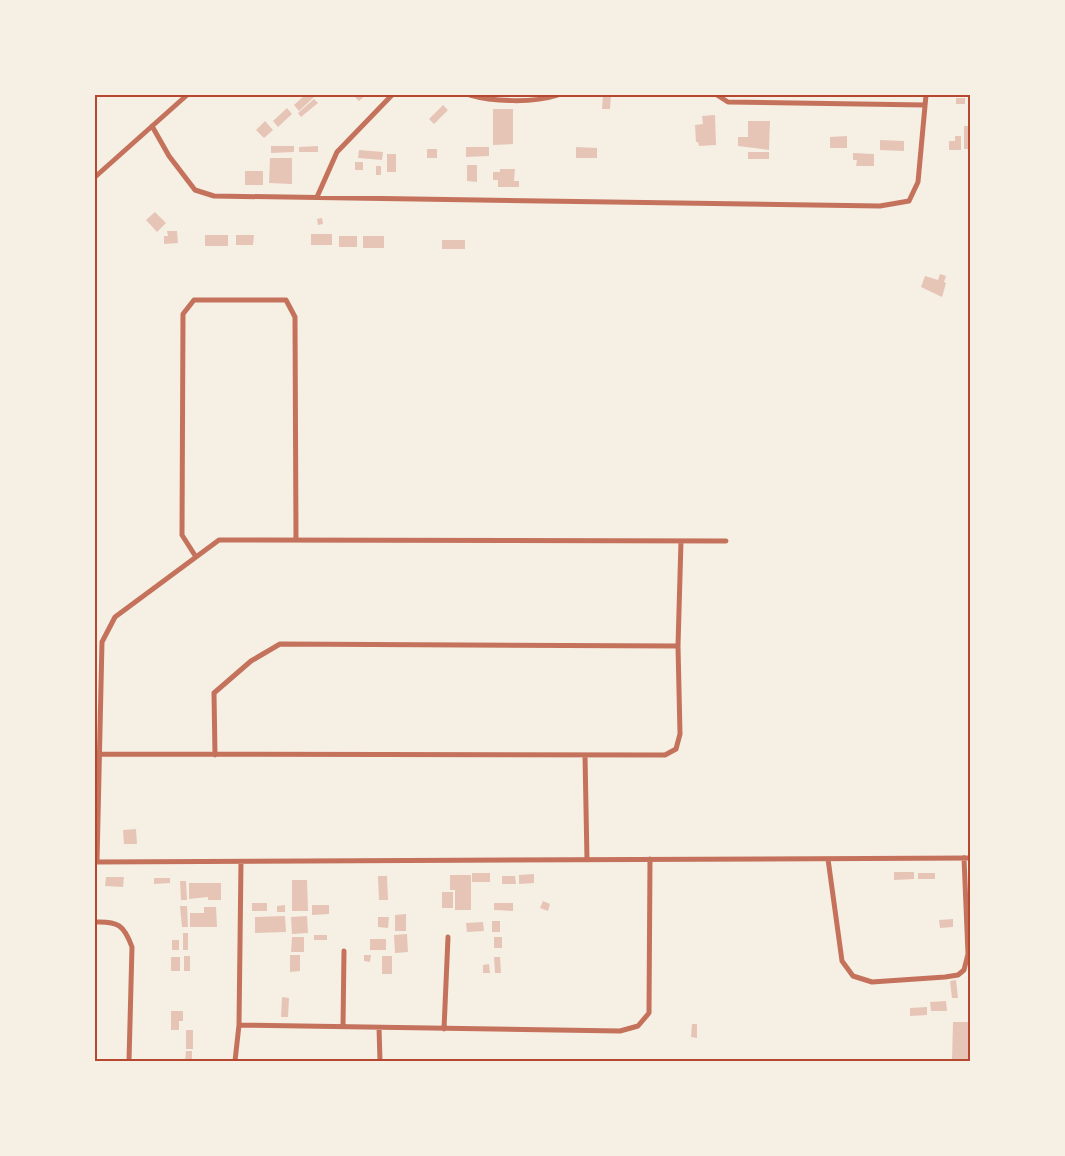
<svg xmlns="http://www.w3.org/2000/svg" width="1065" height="1156" viewBox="0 0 1065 1156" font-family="'Nunito Sans',sans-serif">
<rect width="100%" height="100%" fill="#f6efe4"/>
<path fill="#e6c5b7" d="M 305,95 L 314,97 L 299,111 L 294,105 Z
M 353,95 L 366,95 L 359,101 Z
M 603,95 L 611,95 L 610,109 L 602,109 Z
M 956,98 L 965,98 L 965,104 L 956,104 Z
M 314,99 L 318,103 L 301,117 L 298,113 Z
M 443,105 L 448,110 L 434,124 L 429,119 Z
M 287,108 L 292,114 L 278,127 L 273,121 Z
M 493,109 L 513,109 L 513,144 L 493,145 Z
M 715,115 L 716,145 L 699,146 L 698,142 L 696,142 L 695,125 L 703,124 L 702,116 Z
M 265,121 L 273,130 L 264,138 L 256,130 Z
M 748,121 L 770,121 L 769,150 L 738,146 L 738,137 L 748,137 Z
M 964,126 L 970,126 L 970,149 L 964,149 Z
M 847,136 L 847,148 L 830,148 L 830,137 Z
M 955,136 L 961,136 L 961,150 L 949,150 L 949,141 L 955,141 Z
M 880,140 L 904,141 L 904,151 L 880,150 Z
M 271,146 L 294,146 L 294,152 L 271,153 Z
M 318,146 L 318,152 L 299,152 L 299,147 Z
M 466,147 L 489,147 L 489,156 L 466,157 Z
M 576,147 L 597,148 L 597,158 L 576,158 Z
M 427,149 L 437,149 L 437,158 L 427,158 Z
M 359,150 L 383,152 L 382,160 L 358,158 Z
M 748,152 L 769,152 L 769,159 L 748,159 Z
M 853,153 L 874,154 L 874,166 L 856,166 L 857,160 L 853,160 Z
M 387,154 L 396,154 L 396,172 L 387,172 Z
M 270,158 L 292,158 L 292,184 L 269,183 Z
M 355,162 L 363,162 L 363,170 L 355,170 Z
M 467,165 L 477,165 L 477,182 L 467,181 Z
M 376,166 L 381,166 L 381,175 L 376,175 Z
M 500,169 L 515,169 L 514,181 L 519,181 L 519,187 L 498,187 L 498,180 L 493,180 L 493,172 L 500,172 Z
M 245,171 L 263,171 L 263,185 L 245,185 Z
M 155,212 L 166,223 L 157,232 L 146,220 Z
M 322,218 L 323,224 L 318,225 L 317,219 Z
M 167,231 L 177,231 L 178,243 L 164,244 L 164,236 L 168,236 Z
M 311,234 L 332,234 L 332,245 L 311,245 Z
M 205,235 L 228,235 L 228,246 L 205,246 Z
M 236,235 L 254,235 L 253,245 L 236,245 Z
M 339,236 L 357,236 L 357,247 L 339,247 Z
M 363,236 L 384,236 L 384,248 L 363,248 Z
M 442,240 L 465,240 L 465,249 L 442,249 Z
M 940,274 L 946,276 L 944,282 L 946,283 L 942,297 L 921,287 L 925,276 L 938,280 Z
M 136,829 L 137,844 L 124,844 L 123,830 Z
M 894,872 L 914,872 L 914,879 L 894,880 Z
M 472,873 L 490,873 L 490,882 L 472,882 Z
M 918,873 L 935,873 L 935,879 L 918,879 Z
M 534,874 L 534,883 L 519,884 L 519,875 Z
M 450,875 L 471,875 L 471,910 L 455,910 L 455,890 L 450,890 Z
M 378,876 L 387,876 L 388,900 L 379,900 Z
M 502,876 L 515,876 L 516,884 L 502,884 Z
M 106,877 L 124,877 L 123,887 L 105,886 Z
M 154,878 L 170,878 L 170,883 L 154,884 Z
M 292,880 L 307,880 L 308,911 L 292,911 Z
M 180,881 L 186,881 L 187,900 L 181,900 Z
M 189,883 L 221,883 L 221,900 L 208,900 L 208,897 L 189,899 Z
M 442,892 L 453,892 L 453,908 L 442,908 Z
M 543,901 L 550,904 L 548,911 L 540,908 Z
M 252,903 L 267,903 L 267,911 L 252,911 Z
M 494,903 L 513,903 L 513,911 L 494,910 Z
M 285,905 L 285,912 L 277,912 L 277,906 Z
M 312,905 L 329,905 L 329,914 L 312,915 Z
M 180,906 L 187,906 L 188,927 L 182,927 Z
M 204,907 L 216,907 L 217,927 L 190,927 L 190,913 L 204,913 Z
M 406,914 L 406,931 L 395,931 L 395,915 Z
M 285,916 L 286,932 L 255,933 L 255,917 Z
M 307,916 L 308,933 L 292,934 L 291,917 Z
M 378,917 L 389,917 L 388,928 L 378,927 Z
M 953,919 L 953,927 L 940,928 L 939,920 Z
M 492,921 L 500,921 L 500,932 L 492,932 Z
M 483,922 L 484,931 L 467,932 L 466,923 Z
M 183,933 L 188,933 L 188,950 L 183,950 Z
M 407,934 L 408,952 L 395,953 L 394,935 Z
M 314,935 L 327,935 L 327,940 L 314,940 Z
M 292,937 L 304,937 L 304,952 L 291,952 Z
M 494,937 L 502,937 L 502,948 L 494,948 Z
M 370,939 L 386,939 L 386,950 L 370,950 Z
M 172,940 L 179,940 L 179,950 L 172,950 Z
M 290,955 L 300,955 L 300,971 L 290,972 Z
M 364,955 L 371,955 L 370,962 L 364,961 Z
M 184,956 L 190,956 L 190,971 L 184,971 Z
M 382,956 L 392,956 L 392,974 L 382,974 Z
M 171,957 L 180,957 L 180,971 L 171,971 Z
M 494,957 L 500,957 L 501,973 L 495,973 Z
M 489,964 L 490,973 L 483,973 L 483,965 Z
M 956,980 L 958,998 L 952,998 L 950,981 Z
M 282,997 L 289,998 L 288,1017 L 281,1017 Z
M 946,1001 L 947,1011 L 931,1011 L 930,1002 Z
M 927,1007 L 927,1015 L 910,1016 L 910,1008 Z
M 171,1011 L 183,1011 L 183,1021 L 179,1021 L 179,1030 L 171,1030 Z
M 953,1022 L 970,1022 L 970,1061 L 952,1061 Z
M 692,1024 L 697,1024 L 697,1038 L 691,1037 Z
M 186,1030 L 193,1030 L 193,1049 L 186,1049 Z
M 186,1051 L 192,1051 L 192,1061 L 185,1061 Z"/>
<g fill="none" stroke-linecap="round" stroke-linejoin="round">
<path stroke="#c5725c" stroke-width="5" d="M 470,95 C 494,102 534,103 558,95
M 717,95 L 728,102 L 925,105
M 152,126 L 169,156 L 195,190 L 214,196 L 880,206 L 909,201 L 918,182 L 926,95
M 95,177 L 187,95
M 317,197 L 337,152 L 392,95
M 196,557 L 182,535 L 183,314 L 194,300 L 286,300 L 295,317 L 296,540
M 100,754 L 665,755 L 676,749 L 680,734 L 678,646 L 681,541
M 215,755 L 214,693 L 251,661 L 280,644 L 678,646
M 585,755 L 587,860
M 828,859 L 842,961 L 853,976 L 872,982 L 945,977 L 958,975 L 964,970 L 968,954 L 964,858
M 96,862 L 970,858
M 97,862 L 102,642 L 115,617 L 219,540 L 726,541
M 95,922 C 118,921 124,925 132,947 L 129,1061
M 239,1025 L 620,1031 L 638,1026 L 649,1013 L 650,859
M 343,1027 L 344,951
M 379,1028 L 380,1061
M 444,1029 L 448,937
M 235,1061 L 239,1025 L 241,862"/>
</g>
<rect width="1065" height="1156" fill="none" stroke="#f6efe4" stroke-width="192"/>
<rect x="96" y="96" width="873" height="964" fill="none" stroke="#b5482f" stroke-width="2"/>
</svg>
